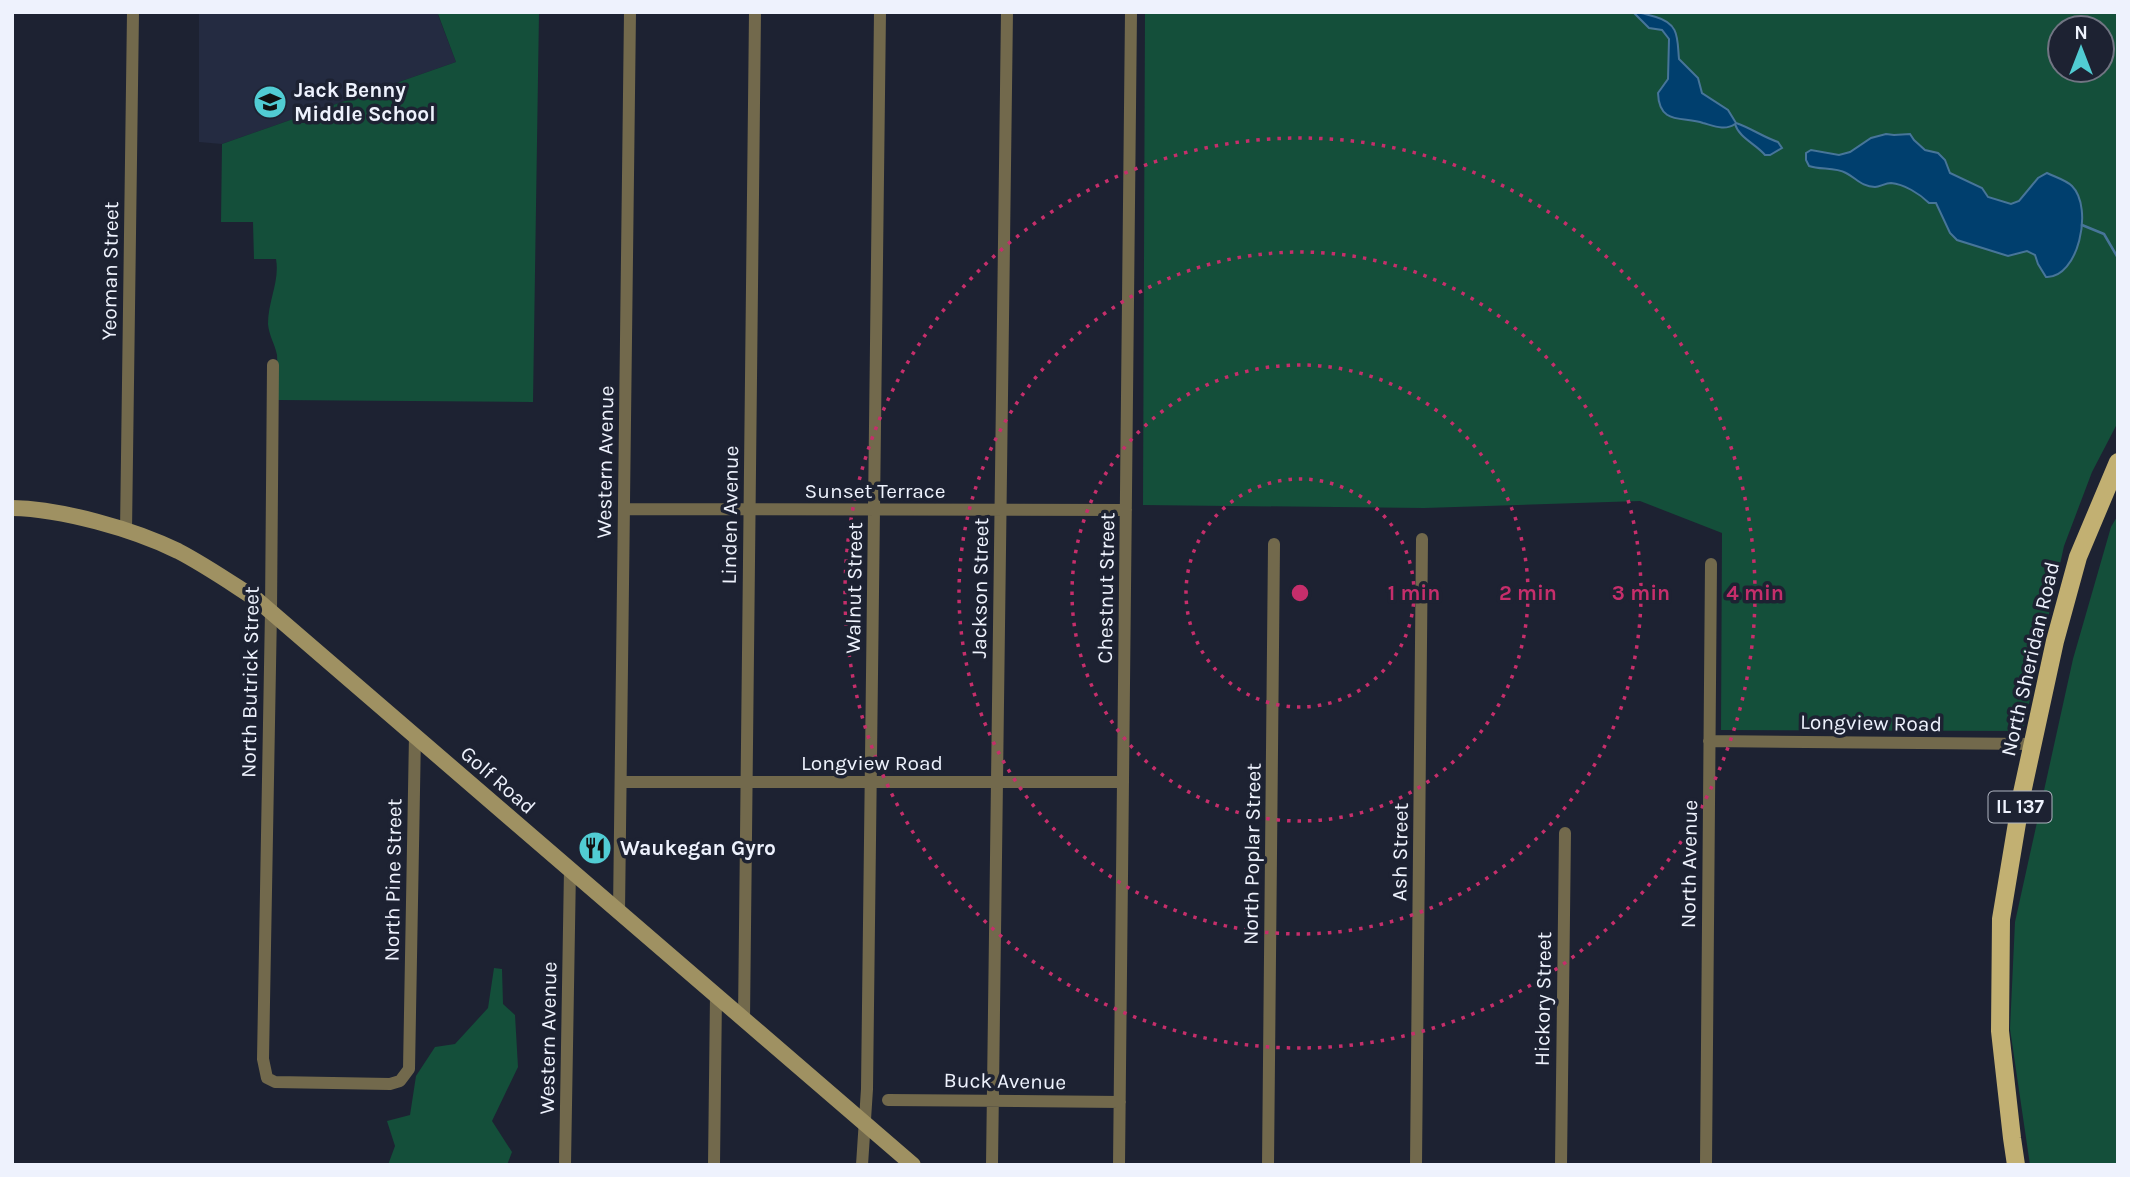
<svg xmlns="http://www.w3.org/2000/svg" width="2130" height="1177" viewBox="0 0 2130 1177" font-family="Karla,sans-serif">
<rect width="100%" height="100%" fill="#1d2232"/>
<path fill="#242b41" d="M 199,12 L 442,12 L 438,15 L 456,62 L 222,144 L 199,142 Z"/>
<path fill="#144f3a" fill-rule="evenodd" d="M 442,12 L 539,12 L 533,402 L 277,400 C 277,385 278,370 277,355 C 275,344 269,336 268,324 C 268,301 280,281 276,259 L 254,259 L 253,222 L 221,222 L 222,144 L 456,62 L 438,14 Z
M 1145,12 L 2118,12 L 2118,422 L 2092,472 L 2064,546 L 2023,731 L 1721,730 L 1722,533 L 1640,501 L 1424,508 L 1143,505 ZM 2060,28 L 2102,28 L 2102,70 L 2060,70 Z
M 2118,515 L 2118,1165 L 2030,1165 L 2010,1029 L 2015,922 L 2073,659 L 2111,527 Z
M 494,968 L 502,969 L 503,1004 L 515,1015 L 518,1067 L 492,1121 L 512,1152 L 507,1165 L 388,1165 L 395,1146 L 387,1121 L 410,1115 L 416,1076 L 435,1047 L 455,1044 L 488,1008 Z"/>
<path fill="#003f6e" stroke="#477599" stroke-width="2" d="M 1633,12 C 1642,12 1647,15 1656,17 C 1680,24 1677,39 1679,59 L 1698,78 L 1702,93 L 1728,110 L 1736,123 C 1751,128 1763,137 1778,142 L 1782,148 L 1770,155 L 1765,155 C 1756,144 1739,138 1735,124 C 1725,131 1714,126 1703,123 C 1684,116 1659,126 1658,93 L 1668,79 L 1669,39 L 1662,30 L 1649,28 Z
M 1886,134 L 1894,135 L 1910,134 L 1914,140 L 1925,150 L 1938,153 L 1945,160 L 1950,173 L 1982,188 L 1988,197 L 2011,204 L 2019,201 L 2038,178 L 2047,173 C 2055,177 2066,180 2072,186 C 2094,208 2078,279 2046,277 L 2038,264 L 2035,255 L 2027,251 L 2008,256 L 1957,240 L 1950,233 L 1936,203 L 1929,203 C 1920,194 1904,184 1891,183 C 1885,183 1880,187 1875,187 C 1862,187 1856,178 1846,173 C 1835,167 1820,170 1809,166 L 1806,160 L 1806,153 L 1811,150 L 1839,155 L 1850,152 L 1871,138 Z"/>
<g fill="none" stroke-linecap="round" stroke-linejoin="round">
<path stroke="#477599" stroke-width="2.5" d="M 2082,225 L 2104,234 L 2118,258"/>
<path stroke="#72694c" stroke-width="12" d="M 273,365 L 271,611 L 263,1059 L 267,1078 L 275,1082 L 390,1084 L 400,1081 L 409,1069 L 415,735
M 624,509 L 1126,510
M 126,531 L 133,12
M 1709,741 L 2033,744
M 621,782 L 1123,782
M 619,912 L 630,12
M 744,1019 L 755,12
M 888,1100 L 1120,1102
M 565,1165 L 570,869
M 714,1165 L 716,995
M 862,1165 L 867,1089 L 880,12
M 992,1165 L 1007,12
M 1119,1165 L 1131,12
M 1268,1165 L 1274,544
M 1416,1165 L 1422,539
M 1561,1165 L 1565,833
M 1706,1165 L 1711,564"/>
<path stroke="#9f9162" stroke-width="16" d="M 12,508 C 62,509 133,529 178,551 C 205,565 231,583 256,599 L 913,1165"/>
<path stroke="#c2b072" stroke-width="18" d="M 2016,1165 L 2012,1138 L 2000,1031 L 2001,919 L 2022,793 L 2055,641 L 2078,557 L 2118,462"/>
</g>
<g fill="none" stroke="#c62e6b" stroke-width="3.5" stroke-dasharray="3.5 7">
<circle cx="1300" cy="593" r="114"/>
<circle cx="1300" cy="593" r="228"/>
<circle cx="1300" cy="593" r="341"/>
<circle cx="1300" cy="593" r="455"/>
</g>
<defs>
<symbol id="school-disc" viewBox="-11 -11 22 22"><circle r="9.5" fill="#51ccd3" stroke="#1d2232"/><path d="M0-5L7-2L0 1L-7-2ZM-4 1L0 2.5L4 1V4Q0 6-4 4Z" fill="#111"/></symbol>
<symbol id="restaurant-disc" viewBox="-11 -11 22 22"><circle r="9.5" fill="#51ccd3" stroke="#1d2232"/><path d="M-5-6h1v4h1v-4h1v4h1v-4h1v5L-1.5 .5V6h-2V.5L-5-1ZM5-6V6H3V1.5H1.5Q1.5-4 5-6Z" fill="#111"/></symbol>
</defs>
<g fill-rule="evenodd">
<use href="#school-disc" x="251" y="83" width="38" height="38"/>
<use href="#restaurant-disc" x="576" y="829" width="38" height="38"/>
</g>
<g text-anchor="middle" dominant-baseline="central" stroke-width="7" stroke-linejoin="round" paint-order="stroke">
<rect fill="#1d2232" stroke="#afb4c0" stroke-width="2" x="1988.5" y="791.5" width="63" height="31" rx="5"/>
<g font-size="19" font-weight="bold" fill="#eef2fd">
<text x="2020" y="807">IL 137</text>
</g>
<g font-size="21" font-weight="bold" fill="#eef2fd" stroke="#1d2232" text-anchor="start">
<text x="294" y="90">Jack Benny<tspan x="294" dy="24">Middle School</tspan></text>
<text x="620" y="848">Waukegan Gyro</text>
</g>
<g font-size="21" fill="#eef2fd" stroke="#1d2232">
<text transform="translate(110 271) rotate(-89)">Yeoman Street</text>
<text transform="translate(605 462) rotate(-89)">Western Avenue</text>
<text x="875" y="491">Sunset Terrace</text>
<text transform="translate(730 515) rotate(-89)">Linden Avenue</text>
<text transform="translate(854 588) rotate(-89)">Walnut Street</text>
<text transform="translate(980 588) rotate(-89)">Jackson Street</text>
<text transform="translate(1106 588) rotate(-89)">Chestnut Street</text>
<text transform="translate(2030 659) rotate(-77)">North Sheridan Road</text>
<text transform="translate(250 682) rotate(-89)">North Butrick Street</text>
<text transform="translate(1871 723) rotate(1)">Longview Road</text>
<text x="872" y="763">Longview Road</text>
<text transform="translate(498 780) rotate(41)">Golf Road</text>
<text transform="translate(1400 852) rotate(-89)">Ash Street</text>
<text transform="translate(1252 854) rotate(-89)">North Poplar Street</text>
<text transform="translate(1689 864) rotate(-89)">North Avenue</text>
<text transform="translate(393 880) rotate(-89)">North Pine Street</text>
<text transform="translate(1543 999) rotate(-89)">Hickory Street</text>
<text transform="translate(548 1038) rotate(-89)">Western Avenue</text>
<text transform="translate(1005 1081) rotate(1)">Buck Avenue</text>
</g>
</g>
<circle cx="1300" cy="593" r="10" fill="#c62e6b" stroke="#1d2232" stroke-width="3.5"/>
<g font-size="21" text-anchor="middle" font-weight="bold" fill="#c62e6b" stroke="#1d2232" stroke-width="7" stroke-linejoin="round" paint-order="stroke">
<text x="1414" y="600">1 min</text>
<text x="1528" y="600">2 min</text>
<text x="1641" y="600">3 min</text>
<text x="1755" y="600">4 min</text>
</g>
<rect width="2130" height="1177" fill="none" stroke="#eef2fd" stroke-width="28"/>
<g transform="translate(2081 49)"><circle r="33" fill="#1d2232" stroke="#717583" stroke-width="2"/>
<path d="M0-5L12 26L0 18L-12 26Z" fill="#51ccd3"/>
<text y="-10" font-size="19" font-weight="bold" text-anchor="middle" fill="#eef2fd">N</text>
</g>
</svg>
